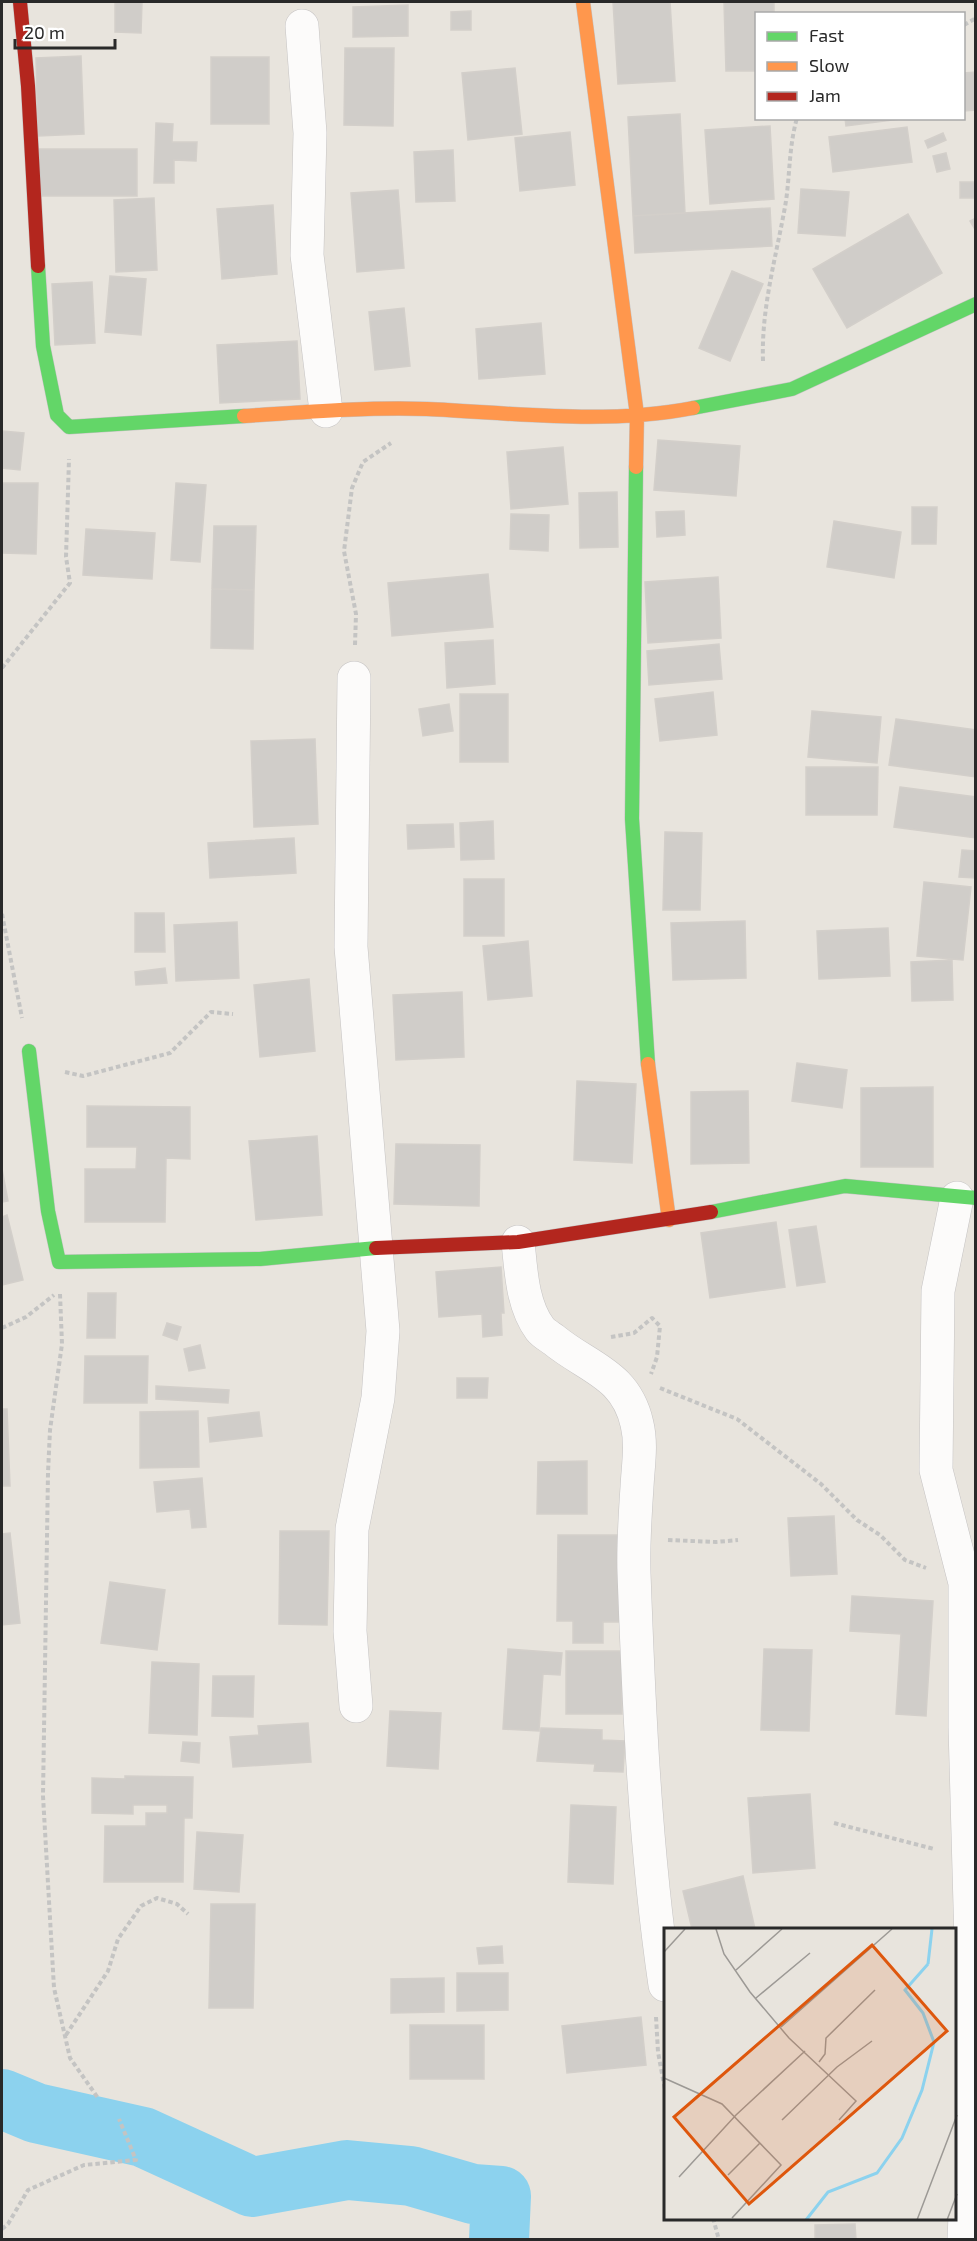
<svg xmlns="http://www.w3.org/2000/svg" width="977" height="2241" viewBox="0 0 977 2241" font-family="'Exo 2',sans-serif">
<rect width="100%" height="100%" fill="#e8e4dd"/>
<g fill="none" stroke-linecap="round" stroke-linejoin="round">
<path stroke="#8cd2ee" stroke-width="60" d="M 2,2099 L 36,2113 L 143,2137 L 252,2187 L 347,2170 L 411,2176 L 473,2194 L 501,2196 L 499,2240"/>
</g>
<path fill="#d0cdc9" stroke="#d3cfca" stroke-width="1.5" d="M 115,2 L 142,2 L 141,33 L 115,32 Z
M 613,2 L 670,2 L 675,81 L 618,84 Z
M 724,2 L 774,2 L 774,14 L 756,14 L 756,71 L 726,71 Z
M 408,5 L 408,36 L 353,37 L 353,7 Z
M 471,11 L 471,30 L 451,30 L 451,12 Z
M 345,48 L 394,48 L 393,126 L 344,125 Z
M 81,56 L 84,134 L 38,136 L 36,58 Z
M 211,57 L 269,57 L 269,124 L 211,124 Z
M 515,68 L 522,134 L 468,140 L 462,73 Z
M 976,72 L 976,110 L 964,111 L 964,73 Z
M 680,114 L 685,213 L 633,216 L 628,117 Z
M 845,118 L 908,118 L 846,126 Z
M 156,123 L 173,124 L 172,142 L 197,142 L 196,161 L 174,160 L 174,183 L 154,183 Z
M 770,126 L 774,199 L 710,204 L 705,130 Z
M 907,127 L 912,162 L 833,172 L 829,137 Z
M 570,132 L 575,185 L 520,191 L 515,138 Z
M 943,133 L 946,140 L 928,148 L 925,141 Z
M 37,149 L 137,149 L 137,196 L 37,196 Z
M 453,150 L 455,201 L 416,202 L 414,152 Z
M 946,153 L 950,169 L 937,172 L 933,156 Z
M 960,182 L 976,182 L 976,198 L 960,198 Z
M 801,189 L 849,192 L 845,236 L 798,233 Z
M 398,190 L 404,268 L 357,272 L 351,193 Z
M 154,198 L 157,270 L 116,272 L 114,200 Z
M 273,205 L 277,274 L 222,279 L 217,209 Z
M 770,208 L 772,246 L 635,253 L 633,216 Z
M 908,214 L 942,273 L 847,328 L 813,269 Z
M 976,218 L 976,231 L 970,221 Z
M 732,271 L 763,284 L 730,361 L 699,348 Z
M 110,276 L 146,279 L 141,335 L 105,332 Z
M 92,282 L 95,343 L 55,345 L 52,284 Z
M 404,308 L 410,366 L 375,370 L 369,312 Z
M 541,323 L 545,374 L 479,379 L 476,329 Z
M 297,341 L 300,399 L 220,403 L 217,345 Z
M 2,431 L 24,433 L 20,470 L 2,468 Z
M 658,440 L 740,446 L 736,496 L 654,490 Z
M 563,447 L 568,504 L 511,509 L 507,452 Z
M 2,483 L 38,483 L 36,554 L 2,553 Z
M 176,483 L 206,485 L 200,562 L 171,560 Z
M 617,492 L 618,547 L 580,548 L 579,493 Z
M 912,507 L 937,507 L 936,544 L 912,544 Z
M 684,511 L 685,535 L 657,537 L 656,512 Z
M 511,514 L 549,515 L 548,551 L 510,549 Z
M 834,521 L 901,532 L 894,578 L 827,567 Z
M 214,526 L 256,526 L 254,590 L 212,589 Z
M 86,529 L 155,533 L 152,579 L 83,575 Z
M 488,574 L 493,627 L 392,636 L 388,583 Z
M 718,577 L 721,638 L 648,643 L 645,582 Z
M 212,589 L 254,590 L 253,649 L 211,648 Z
M 493,640 L 495,684 L 447,688 L 445,643 Z
M 719,644 L 722,679 L 649,685 L 647,651 Z
M 713,692 L 717,735 L 660,741 L 655,699 Z
M 460,694 L 508,694 L 508,762 L 460,762 Z
M 449,704 L 453,731 L 423,736 L 419,709 Z
M 812,711 L 881,717 L 877,763 L 808,757 Z
M 896,719 L 976,730 L 976,777 L 889,765 Z
M 315,739 L 318,824 L 254,827 L 251,741 Z
M 806,767 L 878,767 L 877,815 L 806,815 Z
M 900,787 L 976,797 L 976,838 L 894,827 Z
M 493,821 L 494,859 L 461,860 L 460,823 Z
M 453,824 L 454,847 L 408,849 L 407,825 Z
M 665,832 L 702,833 L 700,910 L 663,910 Z
M 294,838 L 296,873 L 210,878 L 208,843 Z
M 962,850 L 976,851 L 976,878 L 959,877 Z
M 464,879 L 504,879 L 504,936 L 464,936 Z
M 924,882 L 971,887 L 963,960 L 917,956 Z
M 135,913 L 164,913 L 165,952 L 135,952 Z
M 745,921 L 746,978 L 673,980 L 671,923 Z
M 237,922 L 239,978 L 176,981 L 174,925 Z
M 888,928 L 890,976 L 819,979 L 817,931 Z
M 528,941 L 532,996 L 488,1000 L 483,946 Z
M 952,960 L 953,1000 L 912,1001 L 911,962 Z
M 165,968 L 167,983 L 136,985 L 135,972 Z
M 309,979 L 315,1051 L 260,1057 L 254,985 Z
M 462,992 L 464,1057 L 396,1060 L 393,995 Z
M 797,1063 L 847,1070 L 842,1108 L 792,1101 Z
M 577,1081 L 636,1084 L 632,1163 L 574,1160 Z
M 933,1087 L 933,1167 L 861,1167 L 861,1088 Z
M 748,1091 L 749,1163 L 691,1164 L 691,1092 Z
M 87,1106 L 190,1107 L 190,1159 L 166,1158 L 165,1222 L 85,1222 L 85,1169 L 136,1169 L 137,1147 L 87,1147 Z
M 317,1136 L 322,1215 L 256,1220 L 249,1141 Z
M 396,1144 L 480,1145 L 479,1206 L 394,1204 Z
M 2,1169 L 8,1201 L 2,1202 Z
M 7,1215 L 23,1280 L 2,1285 L 2,1217 Z
M 776,1222 L 785,1287 L 710,1298 L 701,1233 Z
M 816,1226 L 825,1282 L 797,1286 L 789,1230 Z
M 501,1267 L 504,1313 L 501,1313 L 502,1335 L 483,1337 L 482,1314 L 439,1317 L 436,1272 Z
M 88,1293 L 116,1293 L 115,1338 L 87,1338 Z
M 167,1323 L 181,1327 L 177,1340 L 163,1335 Z
M 200,1345 L 205,1368 L 189,1371 L 184,1349 Z
M 85,1356 L 148,1356 L 147,1403 L 84,1403 Z
M 457,1378 L 488,1378 L 487,1398 L 457,1398 Z
M 156,1386 L 229,1390 L 228,1403 L 156,1399 Z
M 2,1409 L 7,1409 L 10,1486 L 2,1486 Z
M 198,1411 L 199,1467 L 140,1468 L 140,1412 Z
M 259,1412 L 262,1436 L 210,1442 L 208,1418 Z
M 587,1461 L 587,1514 L 537,1514 L 538,1462 Z
M 202,1478 L 206,1527 L 192,1528 L 190,1509 L 157,1512 L 154,1482 Z
M 834,1516 L 837,1574 L 791,1576 L 788,1518 Z
M 280,1531 L 329,1531 L 327,1625 L 279,1624 Z
M 10,1533 L 20,1623 L 2,1625 L 2,1534 Z
M 558,1535 L 621,1535 L 619,1622 L 603,1622 L 603,1643 L 573,1643 L 573,1621 L 557,1621 Z
M 110,1582 L 165,1590 L 157,1650 L 101,1643 Z
M 852,1596 L 933,1601 L 926,1716 L 896,1714 L 901,1634 L 850,1631 Z
M 508,1649 L 562,1653 L 560,1675 L 543,1674 L 539,1731 L 503,1729 Z
M 764,1649 L 812,1650 L 809,1731 L 761,1730 Z
M 566,1651 L 622,1651 L 622,1714 L 566,1714 Z
M 152,1662 L 199,1664 L 197,1735 L 149,1733 Z
M 213,1676 L 254,1676 L 253,1717 L 212,1716 Z
M 390,1711 L 441,1713 L 438,1769 L 387,1766 Z
M 308,1723 L 311,1762 L 233,1767 L 230,1737 L 259,1735 L 258,1726 Z
M 541,1728 L 602,1730 L 602,1740 L 625,1741 L 623,1772 L 594,1771 L 595,1764 L 537,1761 Z
M 183,1742 L 200,1743 L 199,1763 L 181,1761 Z
M 125,1776 L 193,1777 L 192,1818 L 184,1818 L 183,1882 L 104,1882 L 105,1826 L 146,1826 L 146,1813 L 167,1813 L 167,1805 L 133,1805 L 133,1814 L 92,1813 L 92,1778 L 125,1779 Z
M 810,1794 L 815,1868 L 753,1873 L 748,1798 Z
M 571,1805 L 616,1807 L 613,1884 L 568,1882 Z
M 197,1832 L 243,1835 L 239,1892 L 194,1889 Z
M 743,1876 L 755,1929 L 692,1929 L 683,1891 Z
M 211,1904 L 255,1904 L 253,2008 L 209,2008 Z
M 502,1946 L 503,1963 L 479,1964 L 477,1948 Z
M 457,1973 L 508,1973 L 508,2010 L 457,2011 Z
M 444,1978 L 444,2012 L 391,2013 L 391,1979 Z
M 641,2017 L 646,2065 L 567,2073 L 562,2026 Z
M 410,2025 L 484,2025 L 484,2079 L 410,2079 Z
M 855,2224 L 856,2240 L 815,2240 L 815,2225 Z"/>
<g fill="none" stroke-linecap="round" stroke-linejoin="round">
<defs>
<path id="street" d="M 302,26 L 310,133 L 307,255 L 326,411
M 354,678 L 351,947 L 383,1331 L 378,1398 L 352,1529 L 350,1631 L 356,1706
M 957,1198 L 938,1291 L 936,1470 L 965,1583 L 965,1727 L 973,2013 L 964,2240
M 518,1242 C 521,1270 522,1305 540,1329 C 543,1333 550,1337 554,1340 C 588,1368 626,1374 637,1424 C 642,1445 638,1466 637,1487 C 635,1516 633,1545 634,1573 C 639,1711 645,1848 665,1985"/>
<path id="fast" d="M 38,266 L 43,346 L 57,415 L 69,427 L 244,416
M 693,408 L 792,389 L 976,304
M 636,467 L 632,819 L 648,1064
M 29,1051 L 48,1211 L 59,1262 L 260,1259 L 376,1248
M 711,1212 L 845,1186 L 976,1198"/>
<path id="slow" d="M 583,2 L 637,415 L 636,467
M 244,416 C 305,412 367,407 427,409 C 515,413 605,425 693,408
M 648,1064 L 669,1220"/>
<path id="jam" d="M 20,2 L 28,86 L 38,266
M 376,1248 L 518,1242 L 711,1212"/>
</defs>
<use href="#street" stroke="#c5c3c3" stroke-width="34"/>
<use href="#fast" stroke="#c5c3c3" stroke-width="15"/>
<use href="#slow" stroke="#c5c3c3" stroke-width="15"/>
<use href="#jam" stroke="#c5c3c3" stroke-width="15"/>
<path stroke="#c4c4c3" stroke-width="4" stroke-dasharray="4.5 3" stroke-linecap="butt" d="M 964,25 L 976,18
M 763,361 C 761,307 777,254 786,201 C 790,173 789,146 797,118
M 355,645 L 356,614 L 344,551 L 352,488 L 363,462 L 391,443
M 2,668 L 70,583 L 66,557 L 69,459
M 2,914 L 22,1018
M 65,1072 L 83,1076 L 170,1053 L 211,1012 L 233,1014
M 60,1294 L 62,1344 L 50,1430 L 48,1473 L 43,1796 L 54,1988 L 70,2058 L 98,2098
M 2,1328 L 26,1317 L 54,1295
M 611,1337 L 634,1333 L 652,1318 L 660,1326 L 657,1357 L 651,1374
M 660,1388 L 737,1419 L 821,1484 L 857,1520 L 880,1535 L 905,1560 L 926,1568
M 668,1540 L 716,1542 L 738,1540
M 834,1823 L 934,1849
M 656,2017 L 658,2052 L 665,2090
M 66,2035 L 108,1971 L 118,1939 L 141,1906 L 157,1898 L 177,1904 L 188,1914
M 713,2218 L 719,2240
M 2,2229 L 8,2224 L 28,2190 L 84,2165 L 136,2160 L 119,2119"/>
<use href="#street" stroke="#fcfbfa" stroke-width="33"/>
<use href="#fast" stroke="#63d668" stroke-width="14"/>
<use href="#slow" stroke="#ff974d" stroke-width="14"/>
<use href="#jam" stroke="#b3261e" stroke-width="14"/>
</g>
<g transform="translate(664 1928)">
<rect width="292" height="292" fill="#e8e4dd"/>
<path fill="none" stroke="#8cd2ee" stroke-width="3" d="M 264,36 L 268,1M 142,292 L 164,264 L 213,245 L 238,210 L 258,162 L 270,114 L 259,85 L 241,62 L 264,36"/>
<path fill="none" stroke="#9c9995" stroke-width="1.5" d="M 52,1 L 60,26 L 86,64 L 125,110 L 192,173 L 175,192M 0,24 L 21,1M 72,42 L 118,1M 92,70 L 146,25M 117,99 L 228,1M 155,134 L 161,126 L 162,110 L 211,62M 0,150 L 58,176 L 117,237 L 68,290M 118,192 L 173,139 L 208,113M 64,247 L 96,215M 15,249 L 72,187 L 141,123M 253,292 L 293,187M 283,292 L 293,266"/>
<path fill="#de570d" fill-opacity="0.15" stroke="#de570d" stroke-width="3" d="M 208,17 L 283,103 L 85,276 L 10,189 Z"/>
<rect width="292" height="292" fill="none" stroke="#292929" stroke-width="3"/>
</g>
<rect width="977" height="2241" fill="none" stroke="#292929" stroke-width="6"/>
<rect x="755" y="12" width="210" height="108" fill="#ffffff" stroke="#a9a9a9" stroke-width="1.5"/>
<rect x="767" y="32" width="30" height="9" fill="#63d668" stroke="#a9a9a9" stroke-width="1.5"/>
<text x="809" y="42" font-size="18" fill="#292929">Fast</text>
<rect x="767" y="62" width="30" height="9" fill="#ff974d" stroke="#a9a9a9" stroke-width="1.5"/>
<text x="809" y="72" font-size="18" fill="#292929">Slow</text>
<rect x="767" y="92" width="30" height="9" fill="#b3261e" stroke="#a9a9a9" stroke-width="1.5"/>
<text x="809" y="102" font-size="18" fill="#292929">Jam</text>
<path d="M15 39v9h100v-9" fill="none" stroke="#292929" stroke-width="3"/>
<text x="24" y="39" font-size="18" fill="#292929" stroke="#ffffff" stroke-width="4.5" paint-order="stroke">20 m</text>
</svg>
